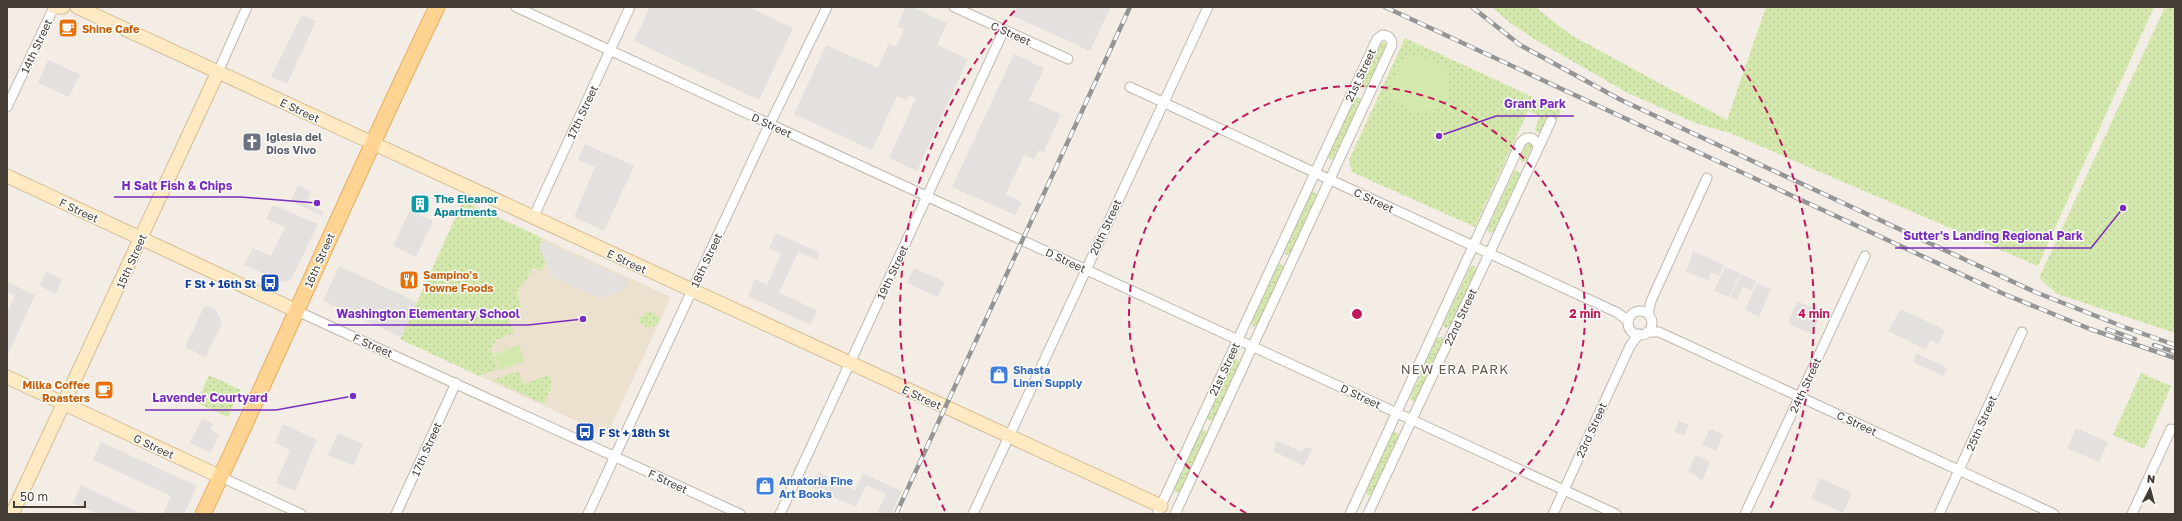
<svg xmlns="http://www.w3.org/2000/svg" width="2182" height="521" viewBox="0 0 2182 521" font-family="'Golos Text',sans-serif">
<defs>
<pattern id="green-dots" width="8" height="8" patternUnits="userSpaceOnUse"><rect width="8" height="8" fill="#d4e8ad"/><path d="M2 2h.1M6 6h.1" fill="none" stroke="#b7c895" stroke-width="1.8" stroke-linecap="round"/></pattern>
</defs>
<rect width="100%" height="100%" fill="#f3ede5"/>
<path fill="#ece1cf" d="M 542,238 L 671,297 L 607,435 L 479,376 Z"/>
<path fill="url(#green-dots)" d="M 1492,7 L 1535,7 L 1571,35 L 1727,120 L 1766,7 L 2154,7 L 2038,266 L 1730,133 L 1695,123 L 1626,92 L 1534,39 L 1509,22 Z
M 2165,7 L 2175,7 L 2175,333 L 2057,294 L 2039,278 Z
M 1405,38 L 1561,110 L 1557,120 L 1548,116 L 1541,131 L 1538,133 L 1535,129 L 1540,116 L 1528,111 L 1475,227 L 1352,172 L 1349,160 Z
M 1382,42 L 1386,43 L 1386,46 L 1367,88 L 1363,89 L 1361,85 Z
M 1357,97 L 1360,98 L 1361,101 L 1334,159 L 1330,160 L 1328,156 L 1354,99 Z
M 1529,143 L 1532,144 L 1532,148 L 1526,161 L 1522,162 L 1520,159 L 1526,145 Z
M 1516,170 L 1519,172 L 1520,175 L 1493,232 L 1489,233 L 1487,230 L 1514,172 Z
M 1312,192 L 1316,193 L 1317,196 L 1290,254 L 1286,255 L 1284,251 Z
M 463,201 L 542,238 L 540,248 L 546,264 L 540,271 L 532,268 L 525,282 L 523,281 L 517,294 L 521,307 L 510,311 L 508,315 L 514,333 L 496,340 L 491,349 L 498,369 L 479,376 L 400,339 Z
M 1280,263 L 1284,268 L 1257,325 L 1253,327 L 1251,323 L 1277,265 Z
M 1471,266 L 1475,266 L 1476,270 L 1449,327 L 1445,328 L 1443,325 Z
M 650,311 L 660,317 L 657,324 L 649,328 L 640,323 L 639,318 Z
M 1442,337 L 1443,341 L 1416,401 L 1412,401 L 1410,398 L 1437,338 Z
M 1236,358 L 1240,363 L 1213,420 L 1209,421 L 1207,418 L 1233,360 Z
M 518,371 L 523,384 L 549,375 L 552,384 L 544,404 L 492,380 Z
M 2141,373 L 2171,386 L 2144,449 L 2113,435 Z
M 209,375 L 241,390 L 228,417 L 197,403 Z
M 1203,430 L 1206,431 L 1207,434 L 1180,492 L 1176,493 L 1174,489 L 1200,431 Z
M 1397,432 L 1399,436 L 1373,494 L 1368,496 L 1366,492 L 1393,433 Z"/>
<path fill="#d4e8ad" d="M 1413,56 L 1423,57 L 1448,69 C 1448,79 1449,95 1442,103 C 1428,120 1396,108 1389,91 C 1394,77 1398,60 1413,56 Z
M 519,345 L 525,361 L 500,370 L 494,354 Z"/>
<path fill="#e4e0de" d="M 650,7 L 749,7 L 793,28 L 759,100 L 634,41 Z
M 906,7 L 912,7 L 947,23 L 937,45 L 968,59 L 917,171 L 889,158 L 916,98 L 909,95 L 907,100 L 897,96 L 872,150 L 794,114 L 826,45 L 878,68 L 889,43 L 896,47 L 904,29 L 897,26 Z
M 1017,7 L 1111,7 L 1090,51 L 1013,16 Z
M 302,15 L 316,21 L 287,84 L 271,76 Z
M 1014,54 L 1044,68 L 1029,100 L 1061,114 L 1044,152 L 1039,150 L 1034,159 L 1024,155 L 1006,194 L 1022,202 L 1015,215 L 952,187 Z
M 48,60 L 80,74 L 69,97 L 38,83 Z
M 585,144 L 634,166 L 604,231 L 574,217 L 595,167 L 578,160 Z
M 298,185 L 311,191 L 307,204 L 323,212 L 322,216 L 291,201 Z
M 273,205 L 318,224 L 291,280 L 283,282 L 244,265 L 253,248 L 271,256 L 285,227 L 266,219 Z
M 410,210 L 433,221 L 416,257 L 393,246 Z
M 776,233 L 820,253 L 817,260 L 798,252 L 779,293 L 817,310 L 811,325 L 748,296 L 755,279 L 767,285 L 781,254 L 769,248 Z
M 543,241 L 628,280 L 628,284 L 620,291 L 601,299 L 551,276 L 540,248 Z
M 1693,251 L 1724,265 L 1719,276 L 1711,272 L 1708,280 L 1686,272 Z
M 339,266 L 417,302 L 401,337 L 323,301 Z
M 1725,267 L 1740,273 L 1729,297 L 1714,291 Z
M 914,268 L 945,282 L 938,297 L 907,283 Z
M 46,272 L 62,279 L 56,294 L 40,286 Z
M 1741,274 L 1756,281 L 1752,291 L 1743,287 L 1737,300 L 1730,297 Z
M 7,282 L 35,295 L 8,355 L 7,313 L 15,295 L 7,292 Z
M 1757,283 L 1771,289 L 1759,317 L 1745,310 Z
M 1797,301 L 1822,312 L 1811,334 L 1788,323 Z
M 205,305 L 216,310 L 222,323 L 206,357 L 185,347 Z
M 1901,309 L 1945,330 L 1939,344 L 1930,340 L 1926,349 L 1888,331 Z
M 1916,353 L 1947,368 L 1944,376 L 1913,362 Z
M 202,419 L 213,424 L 210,430 L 219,434 L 211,453 L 190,443 Z
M 1679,421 L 1689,425 L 1684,436 L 1674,431 Z
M 283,424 L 317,440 L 295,491 L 276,483 L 290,450 L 275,443 Z
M 2076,428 L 2108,442 L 2099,462 L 2067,448 Z
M 1710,429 L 1723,435 L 1716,451 L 1702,445 Z
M 338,433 L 363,444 L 353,466 L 328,455 Z
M 1277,441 L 1302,452 L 1305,447 L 1312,449 L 1304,466 L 1288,458 L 1291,452 L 1288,458 L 1273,451 Z
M 101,442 L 197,486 L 184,514 L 163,514 L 171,496 L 93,460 Z
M 1695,455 L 1710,462 L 1702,481 L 1699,480 L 1700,478 L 1688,472 Z
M 818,472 L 855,490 L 863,474 L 902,491 L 891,514 L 877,514 L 886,494 L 866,485 L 856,507 L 812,487 Z
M 1820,478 L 1852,493 L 1843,513 L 1811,498 Z
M 81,485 L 142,514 L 97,514 L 73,503 Z"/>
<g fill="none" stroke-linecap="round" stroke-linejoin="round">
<defs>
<path id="street" d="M 516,7 L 1616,514
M 954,7 L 1068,59
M 218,72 L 247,7
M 1130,87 L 1618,313 L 1628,321
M 7,107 L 54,7
M 533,218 L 630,7
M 297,311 L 740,514
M1628 323a12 12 0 1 1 24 0a12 12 0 1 1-24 0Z
M 1648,314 L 1651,301 L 1707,178
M 1647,332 L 1659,332 L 2054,514
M 221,477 L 301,514
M 396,514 L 456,383
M 588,514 L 762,140 L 827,7
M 780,514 L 1004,30
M 973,514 L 1208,7
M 1157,514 L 1377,39 L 1382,35 C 1389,35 1392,39 1392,45 L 1175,514
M 1350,514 L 1521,142 L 1526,138 L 1532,138 L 1538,144 L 1537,150
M 1368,514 L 1551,121
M 1553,514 L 1630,346 L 1639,334
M 1745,514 L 1865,256
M 1939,514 L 2022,332
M 2132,514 L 2171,429"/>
<path id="secondary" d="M 54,7 L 63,7
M 77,7 L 1161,506
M 7,176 L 297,311
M 7,377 L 221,477
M 12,514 L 218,72"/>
<path id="primary" d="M 203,514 C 283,346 356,174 437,7"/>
</defs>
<use href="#street" stroke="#c1b7ab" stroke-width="11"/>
<use href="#secondary" stroke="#d4bc94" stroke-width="15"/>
<use href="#primary" stroke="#e5ae61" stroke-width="17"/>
<use href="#street" stroke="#fff" stroke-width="9"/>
<use href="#secondary" stroke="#ffeac3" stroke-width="13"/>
<use href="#primary" stroke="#ffd492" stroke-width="15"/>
<defs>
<path id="rail" d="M 1385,7 L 2004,294 L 2090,329 L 2175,358
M 1472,7 L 1520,45 L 1621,100 L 2035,292 L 2124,327 L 2175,345
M 2107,329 L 2135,339
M 2154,345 L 2175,352
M 896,514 L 1130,7"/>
</defs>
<use href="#rail" stroke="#959595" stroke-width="4.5"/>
<use href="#rail" stroke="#fff" stroke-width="3" stroke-dasharray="9" stroke-linecap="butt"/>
</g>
<g fill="none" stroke="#c2185b" stroke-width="2" stroke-dasharray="7 5">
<path d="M1246 513A228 228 0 1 1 1468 513"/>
<path d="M945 511A457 457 0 0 1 1017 8M1697 8A457 457 0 0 1 1769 511"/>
</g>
<defs>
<symbol id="cafe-square" viewBox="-11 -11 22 22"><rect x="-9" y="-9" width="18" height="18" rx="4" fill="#e8710a" stroke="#fff"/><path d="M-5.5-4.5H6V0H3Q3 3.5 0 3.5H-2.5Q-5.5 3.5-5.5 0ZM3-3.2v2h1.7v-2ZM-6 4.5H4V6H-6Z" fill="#fff"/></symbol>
<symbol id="church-square" viewBox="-11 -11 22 22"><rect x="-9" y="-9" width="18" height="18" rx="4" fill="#6b7280" stroke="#fff"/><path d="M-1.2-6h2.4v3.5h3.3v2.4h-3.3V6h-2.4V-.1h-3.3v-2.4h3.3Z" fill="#fff"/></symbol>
<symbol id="building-square" viewBox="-11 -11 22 22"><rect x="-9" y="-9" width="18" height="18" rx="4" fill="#0f9aa8" stroke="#fff"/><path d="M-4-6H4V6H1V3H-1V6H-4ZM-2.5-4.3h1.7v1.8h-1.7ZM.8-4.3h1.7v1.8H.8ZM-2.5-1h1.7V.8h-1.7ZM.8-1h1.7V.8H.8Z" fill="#fff"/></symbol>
<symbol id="restaurant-square" viewBox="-11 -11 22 22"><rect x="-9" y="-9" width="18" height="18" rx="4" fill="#e8710a" stroke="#fff"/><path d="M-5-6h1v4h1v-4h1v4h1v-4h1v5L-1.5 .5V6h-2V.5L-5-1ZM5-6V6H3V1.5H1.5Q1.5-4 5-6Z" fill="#fff"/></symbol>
<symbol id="bus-square" viewBox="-11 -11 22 22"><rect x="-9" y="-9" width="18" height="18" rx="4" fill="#1a4fb4" stroke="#fff"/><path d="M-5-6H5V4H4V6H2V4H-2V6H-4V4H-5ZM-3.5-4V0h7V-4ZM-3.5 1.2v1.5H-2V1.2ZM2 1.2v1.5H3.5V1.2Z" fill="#fff"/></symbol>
<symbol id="shop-square" viewBox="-11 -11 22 22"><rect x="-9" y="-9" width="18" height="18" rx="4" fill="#3f7fe0" stroke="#fff"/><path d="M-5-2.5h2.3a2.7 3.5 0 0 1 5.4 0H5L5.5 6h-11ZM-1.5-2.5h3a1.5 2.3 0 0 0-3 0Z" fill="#fff"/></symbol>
</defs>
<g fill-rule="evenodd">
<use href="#cafe-square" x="57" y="17" width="22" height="22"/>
<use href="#church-square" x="241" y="131" width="22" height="22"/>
<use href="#building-square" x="409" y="193" width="22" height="22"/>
<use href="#restaurant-square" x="398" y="269" width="22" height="22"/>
<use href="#bus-square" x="259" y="272" width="22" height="22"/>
<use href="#shop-square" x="988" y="364" width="22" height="22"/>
<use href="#cafe-square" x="93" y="379" width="22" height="22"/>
<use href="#bus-square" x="574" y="421" width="22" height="22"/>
<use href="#shop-square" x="754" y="475" width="22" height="22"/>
</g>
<g text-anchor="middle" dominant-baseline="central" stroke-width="3" stroke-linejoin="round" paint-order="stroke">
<g font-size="11" font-weight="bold" fill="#c56008" stroke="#fff" text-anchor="start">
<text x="82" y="28">Shine Cafe</text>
<text x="423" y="274">Sampino's<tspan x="423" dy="13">Towne Foods</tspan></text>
<text x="90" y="384" text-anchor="end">Milka Coffee<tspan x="90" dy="13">Roasters</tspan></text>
</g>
<g font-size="11" fill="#453d35" stroke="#fff">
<text transform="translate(1011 33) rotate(24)">C Street</text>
<text transform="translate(36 46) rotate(-65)">14th Street</text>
<text transform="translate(1360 75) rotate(-65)">21st Street</text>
<text transform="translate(300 110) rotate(25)">E Street</text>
<text transform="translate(582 112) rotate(-65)">17th Street</text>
<text transform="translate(772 125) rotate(25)">D Street</text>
<text transform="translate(1374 200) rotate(25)">C Street</text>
<text transform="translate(79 210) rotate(25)">F Street</text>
<text transform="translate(1105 227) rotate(-65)">20th Street</text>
<text transform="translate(319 260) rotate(-66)">16th Street</text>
<text transform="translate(706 260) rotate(-65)">18th Street</text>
<text transform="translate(1066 260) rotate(25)">D Street</text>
<text transform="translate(131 261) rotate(-66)">15th Street</text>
<text transform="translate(627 261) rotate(25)">E Street</text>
<text transform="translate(892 272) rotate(-65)">19th Street</text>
<text transform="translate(1460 317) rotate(-65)">22nd Street</text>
<text transform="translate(373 345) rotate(24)">F Street</text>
<text transform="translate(1224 369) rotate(-65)">21st Street</text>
<text transform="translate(1805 385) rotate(-65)">24th Street</text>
<text transform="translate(1361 396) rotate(25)">D Street</text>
<text transform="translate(922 397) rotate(25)">E Street</text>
<text transform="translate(1857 423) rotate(25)">C Street</text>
<text transform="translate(1981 423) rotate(-66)">25th Street</text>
<text transform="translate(1591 430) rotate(-66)">23rd Street</text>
<text transform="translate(154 446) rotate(25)">G Street</text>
<text transform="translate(426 449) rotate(-66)">17th Street</text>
<text transform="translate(668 481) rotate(25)">F Street</text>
</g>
<g font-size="11" font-weight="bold" fill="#5b616d" stroke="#fff" text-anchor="start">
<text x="266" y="136">Iglesia del<tspan x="266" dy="13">Dios Vivo</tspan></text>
</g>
<g font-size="11" font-weight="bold" fill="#0d838f" stroke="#fff" text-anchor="start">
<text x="434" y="198">The Eleanor<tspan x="434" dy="13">Apartments</tspan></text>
</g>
<g font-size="11" font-weight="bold" fill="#164399" stroke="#fff" text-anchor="end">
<text x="256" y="283">F St + 16th St</text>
<text x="599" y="432" text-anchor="start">F St + 18th St</text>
</g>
<g font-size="11" font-weight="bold" fill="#366cbe" stroke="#fff" text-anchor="start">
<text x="1013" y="369">Shasta<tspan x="1013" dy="13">Linen Supply</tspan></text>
<text x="779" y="480">Amatoria Fine<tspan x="779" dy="13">Art Books</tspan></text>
</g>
<g font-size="13" letter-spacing="1" fill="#685a4c" stroke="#fff">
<text x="1455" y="369">NEW ERA PARK</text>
</g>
</g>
<circle cx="1357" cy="314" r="6" fill="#c2185b" stroke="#fff" stroke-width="2"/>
<g font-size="12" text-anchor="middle" font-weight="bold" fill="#c2185b" stroke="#fff" stroke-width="3" stroke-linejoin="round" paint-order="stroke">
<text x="1585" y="318">2 min</text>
<text x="1814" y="318">4 min</text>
</g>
<path fill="none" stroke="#7b2cbf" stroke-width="1.5" d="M1439 136L1496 116H1574M317 203L241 197H114M2123 208L2091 248H1895M583 319L528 325H328M353 396L276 410H145"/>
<g fill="#7b2cbf" stroke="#fff" stroke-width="1.5">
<circle cx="1439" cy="136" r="4"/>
<circle cx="317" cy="203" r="4"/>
<circle cx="2123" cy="208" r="4"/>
<circle cx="583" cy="319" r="4"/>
<circle cx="353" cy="396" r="4"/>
</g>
<g font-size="12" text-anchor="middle" font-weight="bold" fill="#7b2cbf" stroke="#fff" stroke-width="3" stroke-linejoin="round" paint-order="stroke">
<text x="1535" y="108">Grant Park</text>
<text x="177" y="190">H Salt Fish &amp; Chips</text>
<text x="1993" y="240">Sutter's Landing Regional Park</text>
<text x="428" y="318">Washington Elementary School</text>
<text x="210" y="402">Lavender Courtyard</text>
</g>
<rect width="2182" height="521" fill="none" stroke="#453d35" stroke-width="16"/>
<g transform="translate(2150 489) rotate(6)" stroke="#ffffff" stroke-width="3" paint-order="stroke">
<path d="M0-3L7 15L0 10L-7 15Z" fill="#453d35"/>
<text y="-6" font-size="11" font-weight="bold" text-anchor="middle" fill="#453d35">N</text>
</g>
<path d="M14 501v6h71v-6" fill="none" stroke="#453d35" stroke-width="2"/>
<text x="20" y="501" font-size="12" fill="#453d35" stroke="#ffffff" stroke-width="3" paint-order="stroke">50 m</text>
</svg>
